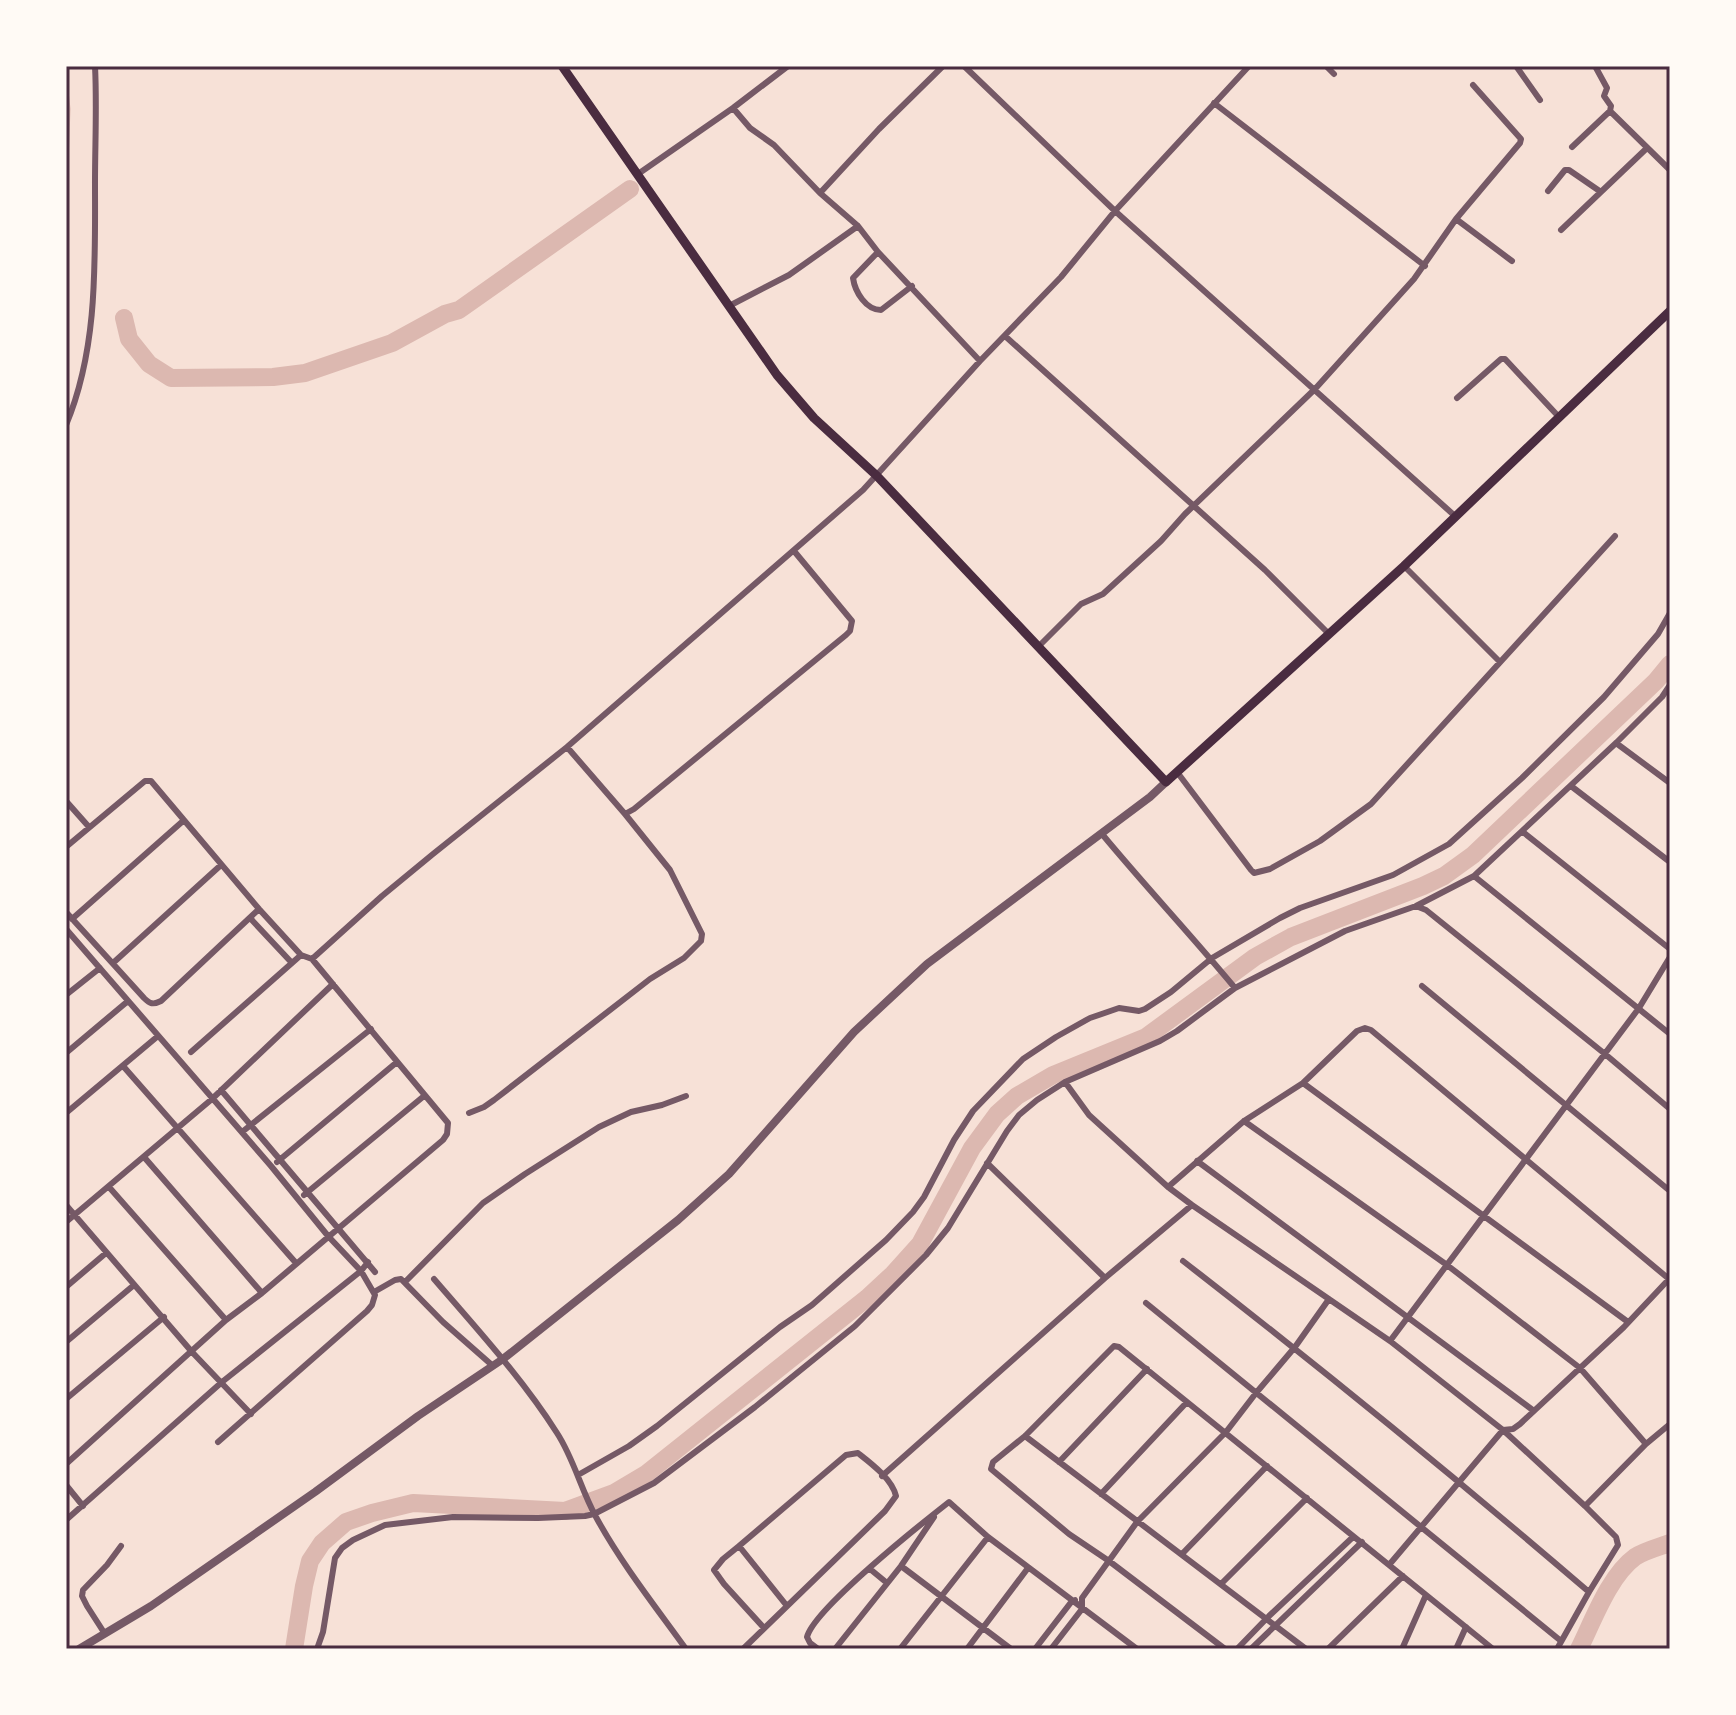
<svg xmlns="http://www.w3.org/2000/svg" width="1736" height="1715" viewBox="0 0 1736 1715" font-family="Montserrat,sans-serif">
<rect width="100%" height="100%" fill="#f7e1d7"/>
<g fill="none" stroke-linecap="round" stroke-linejoin="round">
<path stroke="#dcb8b0" stroke-width="3" d="M 66,82 L 69,109 L 66,189"/>
<path stroke="#dcb8b0" stroke-width="18" d="M 124,318 L 129,339 L 149,364 L 171,378 L 273,377 L 305,373 L 392,343 L 445,314 L 459,310 L 630,189
M 294,1649 L 304,1586 L 310,1561 L 322,1543 L 346,1522 L 372,1513 L 413,1503 L 565,1511 L 614,1493 L 646,1474 L 867,1298 L 893,1274 L 920,1244 L 972,1148 L 997,1114 L 1017,1096 L 1053,1075 L 1146,1037 L 1255,957 L 1291,937 L 1423,886 L 1444,876 L 1473,855 L 1656,681 L 1670,664
M 1579,1649 C 1593,1621 1609,1576 1635,1557 C 1644,1551 1659,1547 1670,1543"/>
<path stroke="#755966" stroke-width="6" d="M 964,66 L 1115,211 L 1455,516
M 1326,66 L 1334,74
M 1516,66 L 1540,100
M 1595,66 L 1607,88 L 1604,96 L 1611,106 L 1610,111 L 1670,170
M 1214,103 L 1425,266
M 733,108 L 750,128 L 774,145 L 820,193 L 858,226 L 878,252 L 980,361
M 1572,147 L 1610,111
M 638,174 L 733,108 L 788,66
M 1548,191 L 1565,170 L 1569,170 L 1601,192
M 820,193 L 879,129 L 943,66
M 1456,219 L 1512,261
M 1561,230 L 1647,148
M 878,252 L 853,278 C 855,292 866,310 881,310 L 912,286
M 729,306 L 789,275 L 858,226
M 1005,336 L 1265,570 L 1329,634
M 1457,398 L 1501,359 L 1505,359 L 1559,417
M 66,425 C 98,349 95,263 95,183 C 95,144 97,105 95,66
M 1404,566 L 1500,662
M 1038,647 L 1081,604 L 1103,594 L 1161,541 L 1185,514 L 1315,389 L 1414,279 L 1456,219 L 1520,143 L 1521,139 L 1473,85
M 1616,743 L 1670,783
M 567,747 L 625,814 L 634,809 L 846,635 L 850,631 L 852,621 L 794,551
M 1177,772 L 1251,870 L 1254,873 L 1270,869 L 1320,841 L 1371,804 L 1615,536
M 1571,786 L 1670,862
M 66,801 L 89,827
M 1523,832 L 1670,949
M 1102,834 C 1145,886 1192,936 1235,988
M 66,847 L 145,781 L 151,781 L 259,909 L 301,955 L 312,959 L 448,1123 L 447,1134 L 443,1140 L 262,1293 L 226,1320 L 66,1464
M 1474,876 L 1670,1034
M 1416,906 L 1426,910 L 1605,1054 L 1670,1109
M 66,912 L 144,998 C 150,1004 153,1005 161,1001 L 259,909
M 250,918 L 292,963
M 72,919 L 183,821
M 66,929 L 271,1166 L 328,1236 L 361,1271 L 375,1295 L 372,1305 L 367,1311 L 218,1442
M 312,959 L 382,896 L 433,854 L 567,747 L 863,490 L 980,361 L 1061,277 L 1115,211 L 1249,66
M 113,963 L 221,865
M 1422,986 L 1670,1191
M 66,995 L 100,968
M 191,1052 L 301,955
M 66,1053 L 128,1001
M 123,1066 L 296,1263
M 1065,1082 L 1089,1115 L 1168,1187 L 1192,1205 L 1390,1341 L 1503,1430 L 1585,1506
M 1303,1083 L 1628,1322
M 221,1090 L 375,1272
M 66,1113 L 158,1036
M 469,1113 L 484,1107 L 494,1100 L 650,979 L 684,958 L 701,941 L 702,934 L 670,870 L 625,814
M 1244,1121 L 1447,1265 L 1580,1368 L 1646,1444 L 1670,1424
M 242,1132 L 371,1029
M 144,1157 L 262,1293
M 1197,1161 L 1534,1411
M 277,1162 L 397,1062
M 987,1163 L 1105,1278
M 109,1187 L 226,1320
M 1168,1187 L 1244,1121 L 1303,1083 L 1357,1031 L 1365,1028 L 1371,1030 L 1669,1279
M 304,1195 L 424,1096
M 66,1205 L 192,1352 L 251,1414
M 66,1222 L 212,1099 L 333,984
M 1183,1261 C 1321,1368 1456,1478 1589,1592
M 434,1279 C 477,1329 522,1378 557,1433 C 574,1459 581,1490 596,1517 C 621,1563 655,1606 686,1649
M 405,1282 L 483,1203 L 525,1174 L 599,1127 L 631,1112 L 662,1105 L 686,1096
M 66,1287 L 106,1253
M 374,1292 L 395,1280 L 401,1279 L 443,1322 L 493,1366
M 1146,1303 L 1561,1641
M 1390,1341 L 1639,1008 L 1670,957
M 66,1342 L 134,1285
M 66,1399 L 164,1317
M 1025,1436 L 1306,1649
M 1059,1462 L 1147,1369
M 578,1475 L 629,1446 L 657,1426 L 780,1327 L 812,1305 L 886,1240 L 913,1212 L 924,1197 L 954,1140 L 973,1111 L 1023,1059 L 1056,1037 L 1090,1018 L 1119,1008 L 1139,1011 L 1145,1009 L 1171,992 L 1212,958 L 1280,918 L 1300,908 L 1393,875 L 1449,844 L 1522,778 L 1604,697 L 1658,634 L 1670,613
M 882,1476 L 1105,1278 L 1192,1205
M 66,1485 L 83,1506
M 1101,1494 L 1187,1402
M 66,1520 L 222,1382 L 361,1271 L 368,1262
M 739,1546 L 723,1559 L 714,1570 L 724,1584 L 764,1628
M 1182,1554 L 1267,1466
M 1389,1565 L 1503,1430 L 1513,1429 L 1520,1424 L 1624,1327 L 1670,1278
M 901,1566 L 1011,1649
M 870,1569 L 887,1583
M 1221,1584 L 1307,1498
M 105,1634 L 87,1606 L 82,1596 L 83,1590 L 107,1565 L 121,1546
M 317,1649 L 323,1632 L 335,1558 L 342,1548 L 353,1540 L 385,1525 L 453,1517 L 538,1518 L 585,1516 L 594,1514 L 654,1483 L 755,1407 L 855,1326 L 926,1255 L 948,1228 L 1007,1131 L 1019,1115 L 1037,1100 L 1065,1082 L 1160,1041 L 1177,1031 L 1235,988 L 1345,931 L 1416,906 L 1474,876 L 1616,743 L 1662,697 L 1670,685
M 743,1649 L 885,1511 L 896,1496 C 892,1479 872,1464 858,1453 L 846,1455 L 739,1546 L 787,1606
M 818,1649 L 810,1643 L 807,1637 C 814,1609 921,1524 949,1502 L 988,1537 L 1137,1649
M 835,1649 L 901,1566 L 934,1517
M 900,1649 L 988,1537
M 967,1649 L 1028,1568
M 1035,1649 L 1072,1601 L 1075,1600
M 1051,1649 L 1082,1609 L 1082,1598 L 1137,1522 L 1226,1432 L 1256,1393 L 1295,1347 L 1329,1299
M 1225,1649 L 1109,1561 L 1069,1534 L 991,1469 L 993,1462 L 1025,1436 L 1114,1346 L 1119,1347 L 1493,1649
M 1237,1649 L 1269,1616 L 1353,1537
M 1251,1649 L 1362,1542
M 1328,1649 L 1403,1576
M 1402,1649 L 1426,1595
M 1456,1649 L 1466,1627
M 1557,1649 L 1589,1592 L 1618,1545 L 1616,1537 L 1585,1506 L 1646,1444"/>
<path stroke="#755966" stroke-width="8" d="M 79,1649 L 151,1606 L 315,1492 L 418,1416 L 503,1359 L 678,1220 L 729,1174 L 854,1032 L 927,964 L 1150,797 L 1166,782"/>
<path stroke="#4a2c40" stroke-width="9" d="M 562,66 L 777,375 L 814,418 L 877,476 L 1166,782 L 1404,566 L 1670,311"/>
</g>
<rect width="1736" height="1715" fill="none" stroke="#fffaf5" stroke-width="136"/>
<rect x="68" y="68" width="1600" height="1579" fill="none" stroke="#4a2c40" stroke-width="3"/>
</svg>
